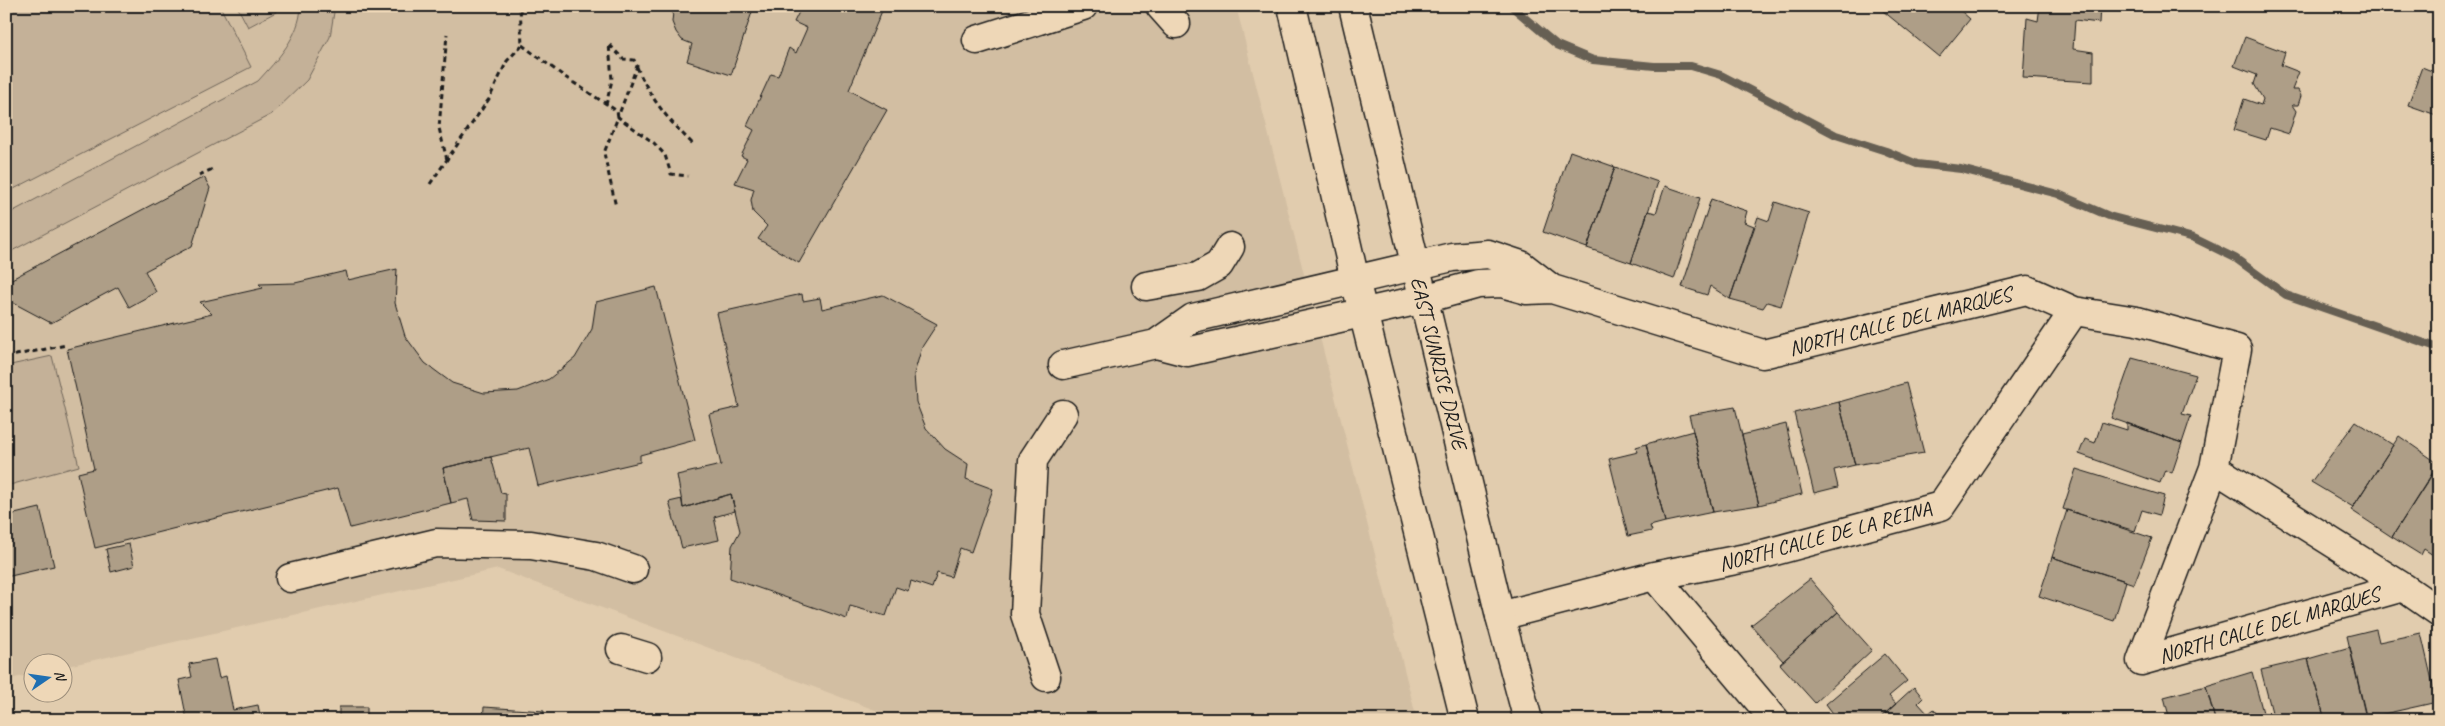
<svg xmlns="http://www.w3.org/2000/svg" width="2445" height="726" viewBox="0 0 2445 726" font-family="Caveat,sans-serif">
<rect width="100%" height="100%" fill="#e1ccae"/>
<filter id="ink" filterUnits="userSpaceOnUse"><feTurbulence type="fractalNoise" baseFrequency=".02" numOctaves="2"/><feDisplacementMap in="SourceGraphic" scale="10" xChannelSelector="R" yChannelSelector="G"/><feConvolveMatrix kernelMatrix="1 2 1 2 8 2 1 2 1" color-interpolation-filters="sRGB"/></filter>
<g filter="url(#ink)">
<path fill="#d2bea2" d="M 6,6 L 1236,6 L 1417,720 L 902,720 L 498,569 L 63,667 L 62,664 L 32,664 L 32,674 L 6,680 Z"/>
<path fill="#c4b198" stroke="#70665a" d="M 6,6 L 220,6 L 251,67 L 6,193 Z
M 237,6 L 273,6 L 276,12 L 248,27 Z
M 301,6 L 335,6 L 330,37 L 307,80 L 272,114 L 6,254 L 6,215 L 258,81 C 277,60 300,36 301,6 Z
M 52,356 L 79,466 L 6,486 L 6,366 Z"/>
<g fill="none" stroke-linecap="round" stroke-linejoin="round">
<path stroke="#665f53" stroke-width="8" d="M 1511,6 L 1557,45 L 1593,60 L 1654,66 L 1691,66 L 1721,75 L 1836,135 L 1886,151 L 1917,164 L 1961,169 L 2058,194 L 2109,216 L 2194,238 L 2235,258 L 2286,295 L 2439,348"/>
</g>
<path fill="#ae9e87" stroke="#1c1c1c" d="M 651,6 L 754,6 L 731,75 L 687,61 L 692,44 L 682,40 L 676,32 L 672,22 L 673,12 Z
M 802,6 L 884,6 L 849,90 L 887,110 L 799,263 L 758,239 L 767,226 L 753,212 L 751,200 L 754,189 L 735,183 L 747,159 L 741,156 L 754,130 L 747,126 L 771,74 L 778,76 L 789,48 L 796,53 L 807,28 L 794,22 Z
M 1877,6 L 1955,6 L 1970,19 L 1939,57 Z
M 2040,6 L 2100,6 L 2099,23 L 2075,20 L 2073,49 L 2093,52 L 2093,82 L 2023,78 L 2027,18 L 2038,21 Z
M 2245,37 L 2285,52 L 2281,65 L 2299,72 L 2292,90 L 2298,90 L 2301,96 L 2298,105 L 2292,105 L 2296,111 L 2289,134 L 2270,128 L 2266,140 L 2234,130 L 2244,99 L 2261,105 L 2263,99 L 2254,84 L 2257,75 L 2234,66 Z
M 2422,67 L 2439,74 L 2439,116 L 2408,105 Z
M 1570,151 L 1615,167 L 1587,248 L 1543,232 Z
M 1615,167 L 1658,182 L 1631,263 L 1587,248 Z
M 204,177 L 210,188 L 192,246 L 145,271 L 156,292 L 129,307 L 118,287 L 51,323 L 6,299 L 6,282 Z
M 1665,186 L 1700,198 L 1674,279 L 1631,263 L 1648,211 L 1656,213 Z
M 1711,199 L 1747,211 L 1744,222 L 1754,226 L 1730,299 L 1710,286 L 1707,295 L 1682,287 Z
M 1775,202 L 1809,213 L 1781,306 L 1767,302 L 1763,308 L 1730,299 L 1758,217 L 1769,221 Z
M 397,269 L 395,303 L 405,336 L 425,363 L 452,383 L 484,393 L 518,391 L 549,379 L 575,358 L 592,329 L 596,302 L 656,287 L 695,440 L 640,455 L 640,462 L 538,486 L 529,448 L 443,468 L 451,503 L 350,528 L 338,488 L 95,548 L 78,473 L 94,469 L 67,349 L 212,314 L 200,302 L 263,288 L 259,284 L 295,283 L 346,271 L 348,280 Z
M 802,294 L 803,301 L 820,298 L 822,309 L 883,295 L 937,324 L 922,347 L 914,374 L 916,402 L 926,428 L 945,449 L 968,464 L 966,479 L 993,489 L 971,552 L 960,548 L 951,577 L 937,573 L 932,588 L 911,581 L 908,591 L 896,587 L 886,616 L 850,606 L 847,619 L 730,578 L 732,546 L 740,531 L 731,494 L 683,508 L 677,475 L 721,465 L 709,414 L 739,407 L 717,313 Z
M 2132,358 L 2196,375 L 2182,414 L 2191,416 L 2182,443 L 2111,418 Z
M 1906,383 L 1924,453 L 1855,465 L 1839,402 Z
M 1839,402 L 1855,465 L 1834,470 L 1838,487 L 1814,493 L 1794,413 Z
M 1735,407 L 1759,505 L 1713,512 L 1689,415 Z
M 2356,421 L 2393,445 L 2353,507 L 2311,482 Z
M 2102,422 L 2127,430 L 2127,423 L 2182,443 L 2172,473 L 2165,470 L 2160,483 L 2079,454 L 2085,439 L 2095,443 Z
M 1786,424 L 1802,494 L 1759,505 L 1742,435 Z
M 1693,431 L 1713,512 L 1665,522 L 1646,444 Z
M 2399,436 L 2439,464 L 2392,537 L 2351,510 Z
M 1646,444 L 1665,522 L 1650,526 L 1652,531 L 1628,536 L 1609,459 L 1638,452 L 1636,447 Z
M 491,457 L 501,493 L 506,494 L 506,521 L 473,520 L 468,499 L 451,503 L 443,468 Z
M 2076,469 L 2164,496 L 2159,515 L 2142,510 L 2135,531 L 2063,509 Z
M 2435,469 L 2439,471 L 2439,546 L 2433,555 L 2424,549 L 2421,555 L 2392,537 Z
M 731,494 L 735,511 L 714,517 L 719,540 L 682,548 L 669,502 L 682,499 L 683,508 Z
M 40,508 L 54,566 L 6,577 L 6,516 Z
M 2067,510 L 2152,538 L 2134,584 L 2052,557 Z
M 129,544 L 134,566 L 111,572 L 106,549 Z
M 2052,557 L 2126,581 L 2114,621 L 2039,596 Z
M 1810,579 L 1838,612 L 1783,661 L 1751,625 Z
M 1838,612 L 1872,650 L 1815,703 L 1780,664 Z
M 2376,629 L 2379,642 L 2421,633 L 2437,702 L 2366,718 L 2347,636 Z
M 2350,647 L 2367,720 L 2325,720 L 2308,659 Z
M 1885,654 L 1907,681 L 1889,696 L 1896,704 L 1878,720 L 1838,720 L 1826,704 Z
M 215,659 L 219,678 L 226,676 L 233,710 L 258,705 L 261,720 L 187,720 L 179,680 L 192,677 L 189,664 Z
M 2308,659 L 2325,720 L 2274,720 L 2261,670 Z
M 2252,672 L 2265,720 L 2215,720 L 2206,686 Z
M 2206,686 L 2215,720 L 2170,720 L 2164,697 Z
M 1914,687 L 1923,698 L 1918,703 L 1928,714 L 1934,709 L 1943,720 L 1878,720 Z
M 339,707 L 367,707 L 367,720 L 339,720 Z
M 484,707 L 544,711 L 543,720 L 483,720 Z"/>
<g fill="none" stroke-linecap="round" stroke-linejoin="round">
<defs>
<path id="minor" d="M 1160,6 L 1176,24
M 977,40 L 1083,6
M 1488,254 L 1521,265 L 1552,289 L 1527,290 L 1502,283 L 1478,284 L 1424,299 L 1187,352 L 1156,344 L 1193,318 L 1452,257 Z
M 1146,286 L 1198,277 L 1219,265 L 1230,247
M 1552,289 L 1763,354 L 2027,290 L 2074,311 L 2137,321 L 2237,349 L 2214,468 L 2141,661 L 2403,587 L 2439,612
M 1063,365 L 1156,344
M 2214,468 L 2403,587
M 1654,576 L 1775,720
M 290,578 L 436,543 L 531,545 L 596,556 L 633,569
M 1500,616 L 1654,576 L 1756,556 L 1941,506 L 2074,311
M 621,649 L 647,657
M 1046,677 L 1025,614 L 1033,460 L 1063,414"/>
<path id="major" d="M 1292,6 L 1355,280 L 1465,720
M 1353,6 L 1500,616 L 1528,720"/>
</defs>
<use href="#minor" stroke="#1c1c1c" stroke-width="31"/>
<use href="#major" stroke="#1c1c1c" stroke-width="31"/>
<path stroke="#1c1c1c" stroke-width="3" stroke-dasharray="5 4" stroke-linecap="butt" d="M 522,45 L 565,77 L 617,111 L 618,117 L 604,153 L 616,207
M 637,67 C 651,100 669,121 695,146
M 606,105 L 612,80 L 609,44 L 623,59 L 634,60 L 637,66 L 618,117 L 654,143 L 665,155 L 671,174 L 688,176
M 447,160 L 439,128 L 447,34
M 199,175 L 213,169
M 430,184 L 489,99 L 507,61 L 522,45 L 520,6
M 6,357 L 66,345"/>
<use href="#minor" stroke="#eed7b7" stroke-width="28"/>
<use href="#major" stroke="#eed7b7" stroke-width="28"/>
</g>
</g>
<g text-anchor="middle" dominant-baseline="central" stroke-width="5" stroke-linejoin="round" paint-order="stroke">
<g font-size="21" fill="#1c1c1c" stroke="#eed7b7">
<text transform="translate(1900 321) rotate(-14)">NORTH CALLE DEL MARQUES</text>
<text transform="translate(1439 363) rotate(76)">EAST SUNRISE DRIVE</text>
<text transform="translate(1825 536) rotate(-15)">NORTH CALLE DE LA REINA</text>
<text transform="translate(2269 625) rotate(-16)">NORTH CALLE DEL MARQUES</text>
</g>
</g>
<rect width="2445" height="726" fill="none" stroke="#eed7b7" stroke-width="25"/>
<rect x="12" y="12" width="2420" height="701" fill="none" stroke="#1c1c1c" stroke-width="2" filter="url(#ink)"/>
<g transform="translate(48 678) rotate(77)"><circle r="24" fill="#eed7b7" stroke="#9a8c79"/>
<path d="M0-4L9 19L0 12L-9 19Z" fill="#1f6fb2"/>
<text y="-8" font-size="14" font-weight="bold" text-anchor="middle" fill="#1c1c1c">N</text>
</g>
</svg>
